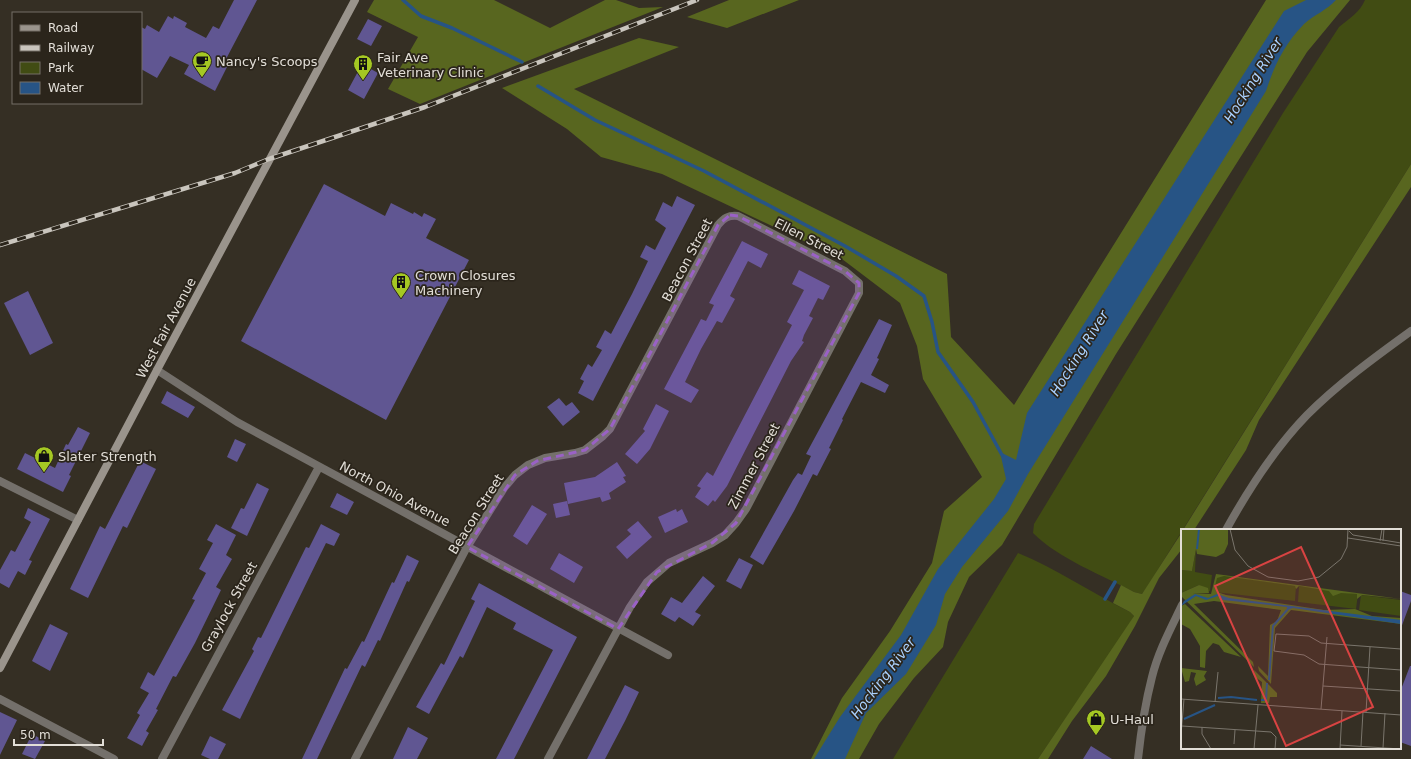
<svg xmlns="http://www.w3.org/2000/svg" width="1411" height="759" viewBox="0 0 1411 759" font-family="'DejaVu Sans',sans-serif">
<rect width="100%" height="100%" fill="#352f24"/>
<path fill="#414c13" d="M 1365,0 L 1411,0 L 1411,164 L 1147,587 L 1142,594 L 1134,592 C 1102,575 1059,559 1033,533 L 1034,524 L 1283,113 L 1339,27 C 1349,19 1360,12 1365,0 Z
M 1018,553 C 1057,569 1092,593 1130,612 L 1134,616 L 1128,627 L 1038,759 L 893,759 Z"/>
<path fill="#58661f" d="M 374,0 L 494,0 L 550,28 L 605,0 L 616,0 L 639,8 L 663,7 L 420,104 L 388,89 L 418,37 L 367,12 Z
M 729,0 L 799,0 L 727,28 L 687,17 Z
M 1266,0 L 1350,0 L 1307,52 L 1116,354 L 1002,545 L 969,577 L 948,622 L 943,647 L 914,678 L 879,724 L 859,759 L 811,759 L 842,698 L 890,631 L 932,563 L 944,511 L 982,477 L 923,379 L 917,346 L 900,303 L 842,259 L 662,174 L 601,157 L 567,129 L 502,88 L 639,38 L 679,47 L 574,89 L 947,274 L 951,337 L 1014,405 Z
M 1411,164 L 1411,187 L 1259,420 L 1246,450 L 1194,530 L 1183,530 Z
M 1182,532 L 1182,549 L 1159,578 L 1135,626 L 1106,676 L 1072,721 L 1048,759 L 1038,759 L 1134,616 L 1130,612 L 1113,603 L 1121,585 L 1134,592 L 1142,594 Z"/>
<path fill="#275485" d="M 1306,0 L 1336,0 C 1327,10 1314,15 1304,24 C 1285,43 1274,66 1266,91 L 1028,474 L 1008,511 L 962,567 L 945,594 L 936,625 L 906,674 L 866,713 L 845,759 L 814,759 L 840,717 L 901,635 L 938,569 L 994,499 L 1006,479 L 1000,452 L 1016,460 L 1027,413 L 1284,11 Z"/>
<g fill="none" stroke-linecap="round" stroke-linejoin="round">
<path stroke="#275485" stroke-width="3.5" d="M 403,0 L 421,16 L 452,28 L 522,62
M 538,86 L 595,120 L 704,171 L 845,246 L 896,276 L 924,296 L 932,322 L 938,352 L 973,402 L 1002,455
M 1105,599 L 1115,582"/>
</g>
<path fill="#605692" d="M 234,0 L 257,0 L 225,61 L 229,63 L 215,91 L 184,74 L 189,65 L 170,56 L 157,78 L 141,69 L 141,27 L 145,29 L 147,25 L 159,32 L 168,16 L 173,19 L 174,16 L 187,23 L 185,27 L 206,38 L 213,26 L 219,29 Z
M 368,19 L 382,26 L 371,46 L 357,39 Z
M 362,64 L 378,73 L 364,99 L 348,90 Z
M 324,184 L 385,216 L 391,203 L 413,214 L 414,212 L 422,217 L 424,213 L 436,219 L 426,238 L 469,260 L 386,420 L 241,341 Z
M 677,196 L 695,205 L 593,401 L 578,393 L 584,381 L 580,379 L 588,364 L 592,367 L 602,350 L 596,347 L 605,330 L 611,334 L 632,294 L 648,261 L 640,257 L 646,245 L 655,250 L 666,228 L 655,220 L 663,202 L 672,207 Z
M 742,241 L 768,254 L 761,268 L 748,261 L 730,296 L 735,299 L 722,323 L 717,321 L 701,349 L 685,382 L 699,390 L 691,403 L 664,389 L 701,319 L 706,321 L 714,305 L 709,303 Z
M 799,270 L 830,286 L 823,300 L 818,298 L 809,316 L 813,318 L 804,335 L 802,341 L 804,342 L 791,361 L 727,486 L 715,502 L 713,500 L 708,506 L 695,497 L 701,488 L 697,486 L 707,472 L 713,476 L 792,325 L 787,322 L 804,290 L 792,284 Z
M 28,291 L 53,343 L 30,355 L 4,303 Z
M 879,319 L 892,325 L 877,358 L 879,359 L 871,375 L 889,385 L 885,393 L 861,382 L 842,419 L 843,420 L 829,448 L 831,449 L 817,476 L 813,474 L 794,511 L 763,565 L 750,557 L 793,480 L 798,473 L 802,475 L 811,456 L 806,454 Z
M 167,391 L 195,407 L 188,418 L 161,403 Z
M 559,398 L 566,406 L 572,402 L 580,412 L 563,426 L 547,407 Z
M 656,404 L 669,411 L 650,449 L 637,464 L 625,454 L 645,431 L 643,429 Z
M 78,427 L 90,433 L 69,475 L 71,476 L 63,492 L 17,469 L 25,453 L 55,468 L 66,444 L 68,445 Z
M 235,439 L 246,444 L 237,462 L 227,457 Z
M 140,461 L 156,469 L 127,528 L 123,526 L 88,598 L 70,589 L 100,526 L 105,529 Z
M 617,462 L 626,476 L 623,477 L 626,482 L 609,493 L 611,499 L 602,502 L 600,497 L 568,504 L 564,483 L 595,477 Z
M 257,483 L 269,489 L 247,536 L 231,528 L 241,508 L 244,509 Z
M 337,493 L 354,502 L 347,515 L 330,507 Z
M 567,501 L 570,515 L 556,518 L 553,504 Z
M 532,505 L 547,514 L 527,545 L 513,536 Z
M 28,508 L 50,519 L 29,560 L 32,561 L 25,575 L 18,571 L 9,588 L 0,583 L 0,570 L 11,550 L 15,552 L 31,522 L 24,518 Z
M 676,509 L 677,512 L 682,509 L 688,522 L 665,533 L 658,517 Z
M 638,521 L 652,537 L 627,559 L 616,547 L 631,534 L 627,530 Z
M 216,524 L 236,535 L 226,555 L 232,559 L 216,587 L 221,590 L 195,643 L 176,677 L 173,676 L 156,709 L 158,710 L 146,731 L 149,733 L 142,746 L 127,738 L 140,715 L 137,713 L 149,693 L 140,688 L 148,672 L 154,676 L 195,600 L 192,599 L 206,573 L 199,569 L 213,543 L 207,540 Z
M 321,524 L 340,534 L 334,546 L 326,543 L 240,719 L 222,710 L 254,651 L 252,649 L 258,637 L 261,638 L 306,547 L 309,548 Z
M 559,553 L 583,567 L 574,583 L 550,569 Z
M 407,555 L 419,561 L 409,582 L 407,581 L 380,641 L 378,640 L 365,667 L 362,665 L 317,759 L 302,759 L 345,668 L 347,669 L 362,641 L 364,642 L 392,582 L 394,583 Z
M 739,558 L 753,565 L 741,589 L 726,581 Z
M 703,576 L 715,586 L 695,612 L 701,615 L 693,626 L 679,617 L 675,622 L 661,614 L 671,597 L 682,603 Z
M 479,583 L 577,637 L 514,759 L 496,759 L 553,650 L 513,629 L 516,623 L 487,607 L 463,658 L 460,656 L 429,714 L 416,707 L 441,663 L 444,665 L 475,601 L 471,599 Z
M 1400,591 L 1411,595 L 1411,601 L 1401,628 Z
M 50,624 L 68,633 L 50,671 L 32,661 Z
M 1410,666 L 1411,666 L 1411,746 L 1400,742 L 1400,692 Z
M 625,685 L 639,692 L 625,721 L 605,759 L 587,759 Z
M 0,712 L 17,720 L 0,755 Z
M 408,727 L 428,738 L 417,759 L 393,759 Z
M 32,734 L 45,741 L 35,759 L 22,754 Z
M 210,736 L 226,744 L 218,759 L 210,759 L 201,755 Z
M 1091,746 L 1112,759 L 1083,759 Z"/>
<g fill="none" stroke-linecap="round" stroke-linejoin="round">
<path stroke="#74706b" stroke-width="8" d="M 157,370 L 237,422 L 668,655
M 0,481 L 78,520
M 1226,530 C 1248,490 1275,448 1307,415 C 1338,384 1375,357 1411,331
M 0,699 L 114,759
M 162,759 L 319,467
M 355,759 L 467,547 L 504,488 L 515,475 L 528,465 L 545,458 L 575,453 L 585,450 L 603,436 L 610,429 L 718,225 C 724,218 728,215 738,216 L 845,271 L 859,283 L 859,293 L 746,509 L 736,523 L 725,535 L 712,543 L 669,563 L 647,582 L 630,607 L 548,759
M 1138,759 C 1141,731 1145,704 1152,677 C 1158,652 1171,628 1182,605"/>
<path stroke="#9a948c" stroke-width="8" d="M 0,668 L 157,370 L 355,0"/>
<defs>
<path id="rail" d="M 0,245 L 235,173 L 269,159 L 425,107 L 697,0"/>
</defs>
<use href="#rail" stroke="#c9c5bd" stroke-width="4.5"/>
<use href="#rail" stroke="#2b251b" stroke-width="3" stroke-dasharray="9" stroke-linecap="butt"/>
</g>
<path fill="#9a61c6" fill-opacity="0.2" stroke="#9a61c6" stroke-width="3" stroke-dasharray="8 5" stroke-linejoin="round" d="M 730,215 L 738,216 L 845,271 L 859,283 L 859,293 L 736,523 L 712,543 L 657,572 L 618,629 L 467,547 L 515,475 L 537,461 L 585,450 L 610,429 L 718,225 Z"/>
<defs>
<symbol id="cafe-pin" viewBox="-11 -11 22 30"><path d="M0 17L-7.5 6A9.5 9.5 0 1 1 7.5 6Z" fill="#a5c823" stroke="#2b251b"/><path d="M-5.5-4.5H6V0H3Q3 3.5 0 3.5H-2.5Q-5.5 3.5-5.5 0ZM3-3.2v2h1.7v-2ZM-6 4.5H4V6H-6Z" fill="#111"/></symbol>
<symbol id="building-pin" viewBox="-11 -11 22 30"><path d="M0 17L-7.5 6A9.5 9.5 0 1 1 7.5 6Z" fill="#a5c823" stroke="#2b251b"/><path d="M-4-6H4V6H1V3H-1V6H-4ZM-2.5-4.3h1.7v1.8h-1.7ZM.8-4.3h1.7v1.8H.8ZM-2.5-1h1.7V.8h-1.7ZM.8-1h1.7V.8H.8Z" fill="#111"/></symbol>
<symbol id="shop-pin" viewBox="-11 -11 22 30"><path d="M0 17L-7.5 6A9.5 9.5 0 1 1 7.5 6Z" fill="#a5c823" stroke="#2b251b"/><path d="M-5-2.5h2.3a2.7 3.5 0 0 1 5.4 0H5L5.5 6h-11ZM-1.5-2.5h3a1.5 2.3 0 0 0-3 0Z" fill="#111"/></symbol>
</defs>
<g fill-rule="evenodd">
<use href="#cafe-pin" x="191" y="50" width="22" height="30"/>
<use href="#building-pin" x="352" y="53" width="22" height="30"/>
<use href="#building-pin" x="390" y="271" width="22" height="30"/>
<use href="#shop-pin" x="33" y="445" width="22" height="30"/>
<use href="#shop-pin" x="1085" y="708" width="22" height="30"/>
</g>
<g text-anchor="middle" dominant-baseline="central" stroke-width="3.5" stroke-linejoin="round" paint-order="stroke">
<g font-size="13" fill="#e2ded7" stroke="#2b251b" text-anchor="start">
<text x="377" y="57">Fair Ave<tspan x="377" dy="15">Veterinary Clinic</tspan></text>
<text x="216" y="61">Nancy's Scoops</text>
<text x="415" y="275">Crown Closures<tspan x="415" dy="15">Machinery</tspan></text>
<text x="58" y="456">Slater Strength</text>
<text x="1110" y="719">U-Haul</text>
</g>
<g font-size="13" fill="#e2ded7" stroke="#2b251b">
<text transform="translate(809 239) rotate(27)">Ellen Street</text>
<text transform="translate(687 260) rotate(-62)">Beacon Street</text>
<text transform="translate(166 328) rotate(-62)">West Fair Avenue</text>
<text transform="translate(754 466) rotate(-62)">Zimmer Street</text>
<text transform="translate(395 494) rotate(28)">North Ohio Avenue</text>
<text transform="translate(476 514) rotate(-58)">Beacon Street</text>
<text transform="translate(229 607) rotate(-61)">Graylock Street</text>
</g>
<g font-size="14" font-style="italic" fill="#aad1fe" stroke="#2b251b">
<text transform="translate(1253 80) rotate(-58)">Hocking River</text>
<text transform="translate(1079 353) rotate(-58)">Hocking River</text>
<text transform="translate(883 678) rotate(-53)">Hocking River</text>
</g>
</g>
<g transform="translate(1181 529)">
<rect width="220" height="220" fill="#352f24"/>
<path d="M 15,20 L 14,43 L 31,46 L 29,62 L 26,63 L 18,56 L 0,64 L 0,41 L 11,42 ZM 40,46 L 115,57 L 114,72 L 33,63 L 34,48 ZM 118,57 L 177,65 L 175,80 L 117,73 ZM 180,66 L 220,71 L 220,87 L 178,81 Z" fill="#414c13"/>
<path d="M 0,0 L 47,0 L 47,15 L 43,24 L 35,28 L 16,25 L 15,20 L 11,42 L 0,41 ZM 35,45 L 220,70 L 181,66 L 176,70 L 176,65 L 160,64 L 152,67 L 148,62 L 118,57 L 115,60 L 114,57 L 43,47 L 36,49 L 34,57 L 36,63 L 45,66 L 143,81 L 174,80 L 191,87 L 220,89 L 220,95 L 110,81 L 94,99 L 90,155 L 78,142 L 77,137 L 87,147 L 89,96 L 96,92 L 100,81 L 33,72 L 13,75 L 72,133 L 73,138 L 0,67 L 0,64 L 18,56 L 27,59 L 28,64 L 11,64 L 30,65 ZM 4,75 L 60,128 L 43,123 L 38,116 L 32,114 L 25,122 L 24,139 L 19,138 L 19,117 L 9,100 L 0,95 L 0,77 ZM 0,139 L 26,142 L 23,147 L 25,151 L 15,157 L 13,150 L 15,144 L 10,143 L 8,152 L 4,153 ZM 73,141 L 96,164 L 96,168 L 89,168 L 88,174 L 80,174 L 81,153 L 74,148 Z" fill="#58661f"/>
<path d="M 14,65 L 27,69 L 36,65 L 48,69 L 220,91 L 220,95 L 112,79 L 106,81 L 106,78 L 42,71 L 37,67 L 25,71 L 15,67 L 0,77 L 3,72 Z" fill="#275485"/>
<path fill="none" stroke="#275485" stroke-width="2" d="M 16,20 L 18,0M 88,151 L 92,97 L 107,80M 37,169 L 50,168 L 76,171M 80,171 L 85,171 L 86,154M 3,190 L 34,176"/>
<path fill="none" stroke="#7a756c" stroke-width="1" d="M 49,0 L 54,21 L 67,37 L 87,48 L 117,52 L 138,48 L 160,30 L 166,18 L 167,0M 168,2 L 172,6 L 220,14M 167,9 L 220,17M 199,12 L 201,0M 202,12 L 203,0M 220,120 L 140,114 L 128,107 L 95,105 L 93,122 L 123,126 L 138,135 L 220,141M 142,157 L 220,162M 0,170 L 220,186M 34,173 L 37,143M 140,180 L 146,108M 185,183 L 189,118M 1,197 L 90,203 L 95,208 L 94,220M 21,198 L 21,205 L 30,220M 0,206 L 3,170M 53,215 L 54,201M 159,216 L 220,220M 180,217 L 182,183M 202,219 L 204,184M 73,220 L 77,176M 159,220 L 161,182"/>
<path fill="#d84342" fill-opacity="0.15" stroke="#d84342" stroke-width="2" d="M 120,18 L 192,178 L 105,217 L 34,57 Z"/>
<rect width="220" height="220" fill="none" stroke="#e2ded7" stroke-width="2"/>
</g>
<rect x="12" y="12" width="130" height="92" fill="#2b251b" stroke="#746f66"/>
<rect x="20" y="25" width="20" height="6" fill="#9a948c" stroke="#746f66"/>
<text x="48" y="32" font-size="12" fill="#e2ded7">Road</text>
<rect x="20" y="45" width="20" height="6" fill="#c9c5bd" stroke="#746f66"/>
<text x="48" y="52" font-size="12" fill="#e2ded7">Railway</text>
<rect x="20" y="62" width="20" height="12" fill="#414c13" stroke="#746f66"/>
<text x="48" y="72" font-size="12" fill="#e2ded7">Park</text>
<rect x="20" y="82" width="20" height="12" fill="#275485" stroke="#746f66"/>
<text x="48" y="92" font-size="12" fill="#e2ded7">Water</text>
<path d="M14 739v6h89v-6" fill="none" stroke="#e2ded7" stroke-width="2"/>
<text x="20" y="739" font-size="12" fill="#e2ded7" stroke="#2b251b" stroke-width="3" paint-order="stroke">50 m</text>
</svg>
